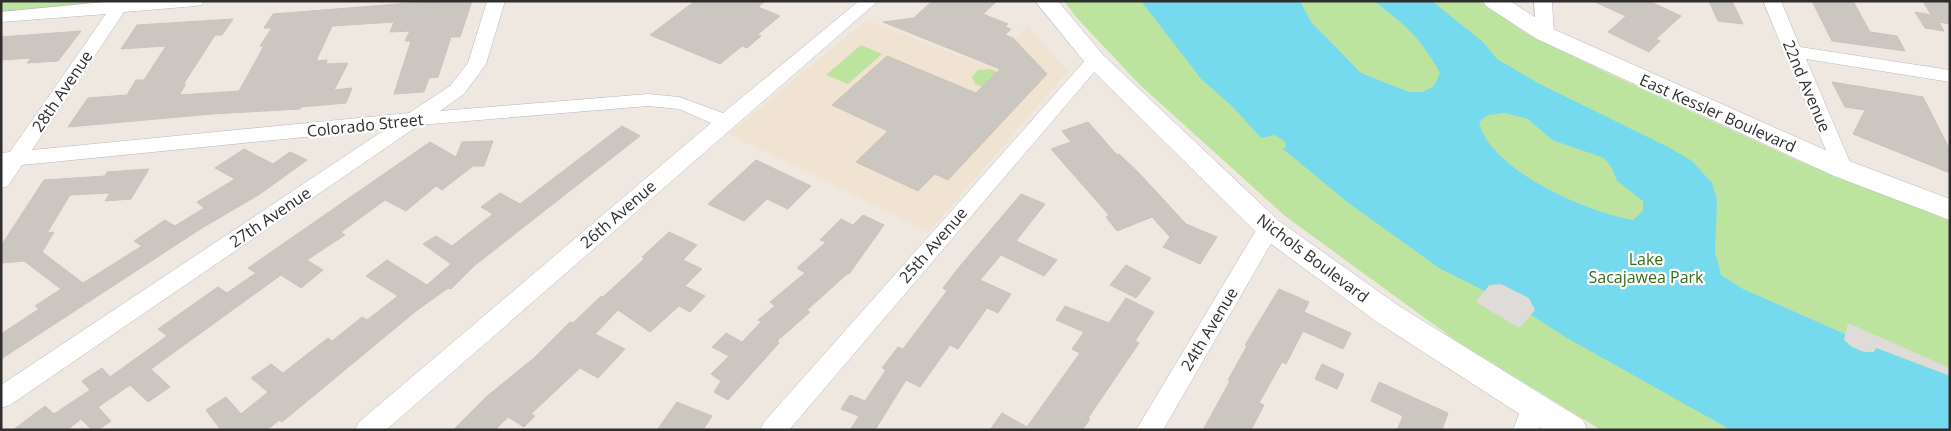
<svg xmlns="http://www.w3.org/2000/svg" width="1951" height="431" viewBox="0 0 1951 431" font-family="'Open Sans',sans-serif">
<rect width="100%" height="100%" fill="#efe8e1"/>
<path fill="#f0e3d1" d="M 866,20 L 983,65 L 1028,26 L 1068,71 L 929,232 L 729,134 Z"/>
<path fill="#bce49f" d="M 1,1 L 119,1 L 1,11 Z
M 1064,1 L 1481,1 L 1529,35 L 1610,74 L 1799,161 L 1950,221 L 1950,430 L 1601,430 L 1455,340 L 1285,216 L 1139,84 L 1076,17 Z
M 861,45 L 882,54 L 848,84 L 826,75 Z
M 990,69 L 997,72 L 982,87 L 975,84 L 972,77 L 978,70 Z"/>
<path fill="#dfdbd8" d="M 1501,284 L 1529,298 L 1535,310 L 1519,328 L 1476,302 L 1489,285 Z
M 1848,323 L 1950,368 L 1950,376 L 1877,348 L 1874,352 L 1867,353 L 1850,346 L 1844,340 Z"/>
<path fill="#76daef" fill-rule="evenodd" d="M 1141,1 L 1300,1 L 1311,22 L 1361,73 L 1409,92 L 1423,92 L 1434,86 L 1440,73 C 1420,37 1406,26 1374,1 L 1432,1 L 1483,42 L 1497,59 L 1538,83 L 1668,147 L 1692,161 L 1712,183 L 1717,200 L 1715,252 L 1721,275 L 1743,289 L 1845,334 L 1844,340 C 1852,349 1863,353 1874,352 L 1876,348 L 1950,376 L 1950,430 L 1731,430 L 1567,338 L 1531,315 L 1535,310 L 1529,298 L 1501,284 L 1489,285 L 1485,291 L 1439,268 L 1346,201 L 1283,149 L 1286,147 L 1285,142 L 1275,135 L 1261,138 L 1231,105 L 1202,80 ZM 1505,113 L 1528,119 L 1552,140 L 1604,158 L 1612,168 L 1617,181 L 1643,201 L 1643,211 L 1633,220 C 1588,212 1490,171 1479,122 L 1488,115 Z"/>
<path fill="#cbc6bf" stroke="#cbc3ba" d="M 472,1 L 460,37 L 451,37 L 438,77 L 429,78 L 424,92 L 394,94 L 411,41 L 405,41 L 410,31 L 390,32 L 394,22 L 332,26 L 316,61 L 327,60 L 326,64 L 348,63 L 334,90 L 352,88 L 346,103 L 301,107 L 300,109 L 212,114 L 68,127 L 88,98 L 127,95 L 136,80 L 144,80 L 166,46 L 121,49 L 137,25 L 233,19 L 222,35 L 215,35 L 183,85 L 186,84 L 179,95 L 239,91 L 264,46 L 260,46 L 272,28 L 264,28 L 273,14 L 423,2 Z
M 695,1 L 765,1 L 758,7 L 780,16 L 757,35 L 761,36 L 747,48 L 742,46 L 720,64 L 650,35 Z
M 932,1 L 997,1 L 983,14 L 1008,24 L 1005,27 L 1011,29 L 1005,35 L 1013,38 L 1047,74 L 948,180 L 935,174 L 918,191 L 856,162 L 888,131 L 832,105 L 887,56 L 976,93 L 1000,69 L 883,22 L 914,18 Z
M 1593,1 L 1649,1 L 1681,16 L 1656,39 L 1660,41 L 1649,52 L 1608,32 L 1626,16 Z
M 1709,1 L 1732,1 L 1743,24 L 1718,21 Z
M 1812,1 L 1853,1 L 1870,32 L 1897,36 L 1905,51 L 1832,41 Z
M 1923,1 L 1950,1 L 1950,24 L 1939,22 L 1944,31 L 1925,28 L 1915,12 L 1931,15 Z
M 81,31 L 58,61 L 27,63 L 31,58 L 1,60 L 1,37 Z
M 1832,82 L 1923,97 L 1950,150 L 1950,173 L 1853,134 L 1865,110 L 1845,107 Z
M 1088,122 L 1117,155 L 1119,154 L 1139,173 L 1186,224 L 1217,237 L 1200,264 L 1163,247 L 1170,237 L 1152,217 L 1117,231 L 1106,217 L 1109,215 L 1051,149 L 1071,142 L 1062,131 Z
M 622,126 L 640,136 L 474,266 L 451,289 L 448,288 L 416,311 L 282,422 L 279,420 L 267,430 L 221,430 L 206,410 L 226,397 L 241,414 L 268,392 L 251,378 L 271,364 L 283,373 L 328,338 L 332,341 L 362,317 L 367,320 L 398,296 L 366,276 L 387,260 L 427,285 L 451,264 L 423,244 L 436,236 L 452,246 L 493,214 L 481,207 L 500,193 L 520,204 Z
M 493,141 L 484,166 L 473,166 L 442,190 L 436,186 L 406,211 L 385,200 L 341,232 L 345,235 L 307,260 L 323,270 L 301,288 L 281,275 L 151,369 L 170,387 L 148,402 L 130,385 L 98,407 L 111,421 L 98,430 L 92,430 L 81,419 L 67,430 L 13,430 L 45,406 L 54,414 L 90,390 L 82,381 L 102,368 L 110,377 L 167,336 L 158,329 L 218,287 L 227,293 L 256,273 L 248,268 L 430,142 L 456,157 L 462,142 Z
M 244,149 L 273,164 L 290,152 L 307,160 L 260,194 L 202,228 L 1,359 L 1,334 L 39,309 L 35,306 L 61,289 L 24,261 L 1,263 L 1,246 L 44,180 L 105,176 L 107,172 L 149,169 L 131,199 L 105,201 L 110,193 L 70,195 L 47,233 L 54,232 L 42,252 L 83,283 L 142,246 L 134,241 L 165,220 L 175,226 L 204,208 L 197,202 L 235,179 L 215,168 Z
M 756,160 L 811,186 L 788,209 L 767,199 L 744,221 L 708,204 Z
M 1021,194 L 1045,204 L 1016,241 L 1057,260 L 1044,276 L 1001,255 L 980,280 L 1011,294 L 998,313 L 987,308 L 958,349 L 950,345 L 920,387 L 906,380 L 875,430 L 850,430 L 859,416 L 841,409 L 850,395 L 865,401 L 886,370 L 882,368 L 898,347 L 903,349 L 947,291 L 943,288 L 960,266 Z
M 863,215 L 884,225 L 849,274 L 847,274 L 807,310 L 810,312 L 777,341 L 779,343 L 728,400 L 714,392 L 721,381 L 711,374 L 729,356 L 712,347 L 726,333 L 742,342 L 761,322 L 758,320 L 775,306 L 770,302 L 805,273 L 797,268 L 826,242 L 820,240 L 841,219 L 853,225 Z
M 669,232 L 697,245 L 683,260 L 702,269 L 685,286 L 705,296 L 690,312 L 679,306 L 650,332 L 618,310 L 595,334 L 625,349 L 598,378 L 580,368 L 531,414 L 535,416 L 524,427 L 508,417 L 495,430 L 453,430 L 486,397 L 534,358 L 570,322 L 573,323 L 601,296 L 603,297 L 644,259 L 642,257 Z
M 1126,265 L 1151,278 L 1136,298 L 1110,285 Z
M 1279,289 L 1309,302 L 1304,312 L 1351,333 L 1343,349 L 1303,331 L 1286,364 L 1282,362 L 1259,403 L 1264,405 L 1251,430 L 1203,430 L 1230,381 L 1228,380 L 1247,346 L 1245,345 Z
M 1126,298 L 1154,312 L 1135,341 L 1139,343 L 1088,418 L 1090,419 L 1082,430 L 990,430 L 1002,413 L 1027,427 L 1080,353 L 1072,349 L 1084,332 L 1056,320 L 1065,306 L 1109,323 Z
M 1322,364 L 1344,374 L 1337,389 L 1315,379 Z
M 1379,382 L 1448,413 L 1442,430 L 1397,430 L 1403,416 L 1371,401 Z
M 677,402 L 712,416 L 703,430 L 657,430 Z"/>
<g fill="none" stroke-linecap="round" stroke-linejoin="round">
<defs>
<path id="street" d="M 114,1 L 204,1 L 202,5 L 196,6 L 124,12 L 32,150 L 409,113 L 450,86 L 468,63 L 487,1 L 505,1 L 486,64 L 464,94 L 440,111 L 648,94 L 679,97 L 723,113 L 859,1 L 878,1 L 386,430 L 355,430 L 359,422 L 711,123 L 679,109 L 648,106 L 419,125 L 10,405 L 1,408 L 1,385 L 386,129 L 22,165 L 8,186 L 1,188 L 1,153 L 10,152 L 106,14 L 1,22 L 1,12 Z
M 1534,1 L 1552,1 L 1554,34 L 1551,38 L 1539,38 L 1536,34 Z
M 1763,1 L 1781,1 L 1800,47 L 1950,70 L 1950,82 L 1806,59 L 1853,169 L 1850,174 L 1843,176 L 1836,174 L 1786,55 L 1782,51 L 1783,49 Z
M 1095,54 L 1101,56 L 1104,60 L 1101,64 L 789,430 L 760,430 L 764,422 L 1089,56 Z
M 1269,220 L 1277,222 L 1280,228 L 1163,430 L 1136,430 L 1261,222 Z
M 1534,394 L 1543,398 L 1546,405 L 1539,430 L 1513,430 L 1525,398 Z"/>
<path id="secondary" d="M 1035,1 L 1058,1 L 1103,55 L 1279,221 L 1399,306 L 1583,420 L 1587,430 L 1544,430 L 1377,322 L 1259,235 L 1087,65 Z
M 1483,1 L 1510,1 L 1553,29 L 1852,162 L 1950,199 L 1950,220 L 1834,176 L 1537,39 L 1486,6 Z"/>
</defs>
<use href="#street" stroke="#b4b8c1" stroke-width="1"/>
<use href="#secondary" stroke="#b4b8c1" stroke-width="1"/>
<use href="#street" fill="#fff" fill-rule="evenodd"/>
<use href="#secondary" fill="#fff" fill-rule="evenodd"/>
</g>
<g text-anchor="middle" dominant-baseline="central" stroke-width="4.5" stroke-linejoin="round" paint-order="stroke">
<g font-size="16" fill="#2e2e2e" stroke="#fff">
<text transform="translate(1807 86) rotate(67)">22nd Avenue</text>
<text transform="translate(62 91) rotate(-56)">28th Avenue</text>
<text transform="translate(1718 113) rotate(24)">East Kessler Boulevard</text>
<text transform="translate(365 125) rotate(-6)">Colorado Street</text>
<text transform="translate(618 214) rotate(-41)">26th Avenue</text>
<text transform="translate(270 217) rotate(-34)">27th Avenue</text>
<text transform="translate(933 245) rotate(-49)">25th Avenue</text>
<text transform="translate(1313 258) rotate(37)">Nichols Boulevard</text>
<text transform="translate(1209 329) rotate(-59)">24th Avenue</text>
</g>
<g font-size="16" fill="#346d1c" stroke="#fff">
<text x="1646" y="259">Lake<tspan x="1646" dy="18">Sacajawea Park</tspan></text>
</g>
</g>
<rect width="1951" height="431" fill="none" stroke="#2e2e2e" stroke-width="5"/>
</svg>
